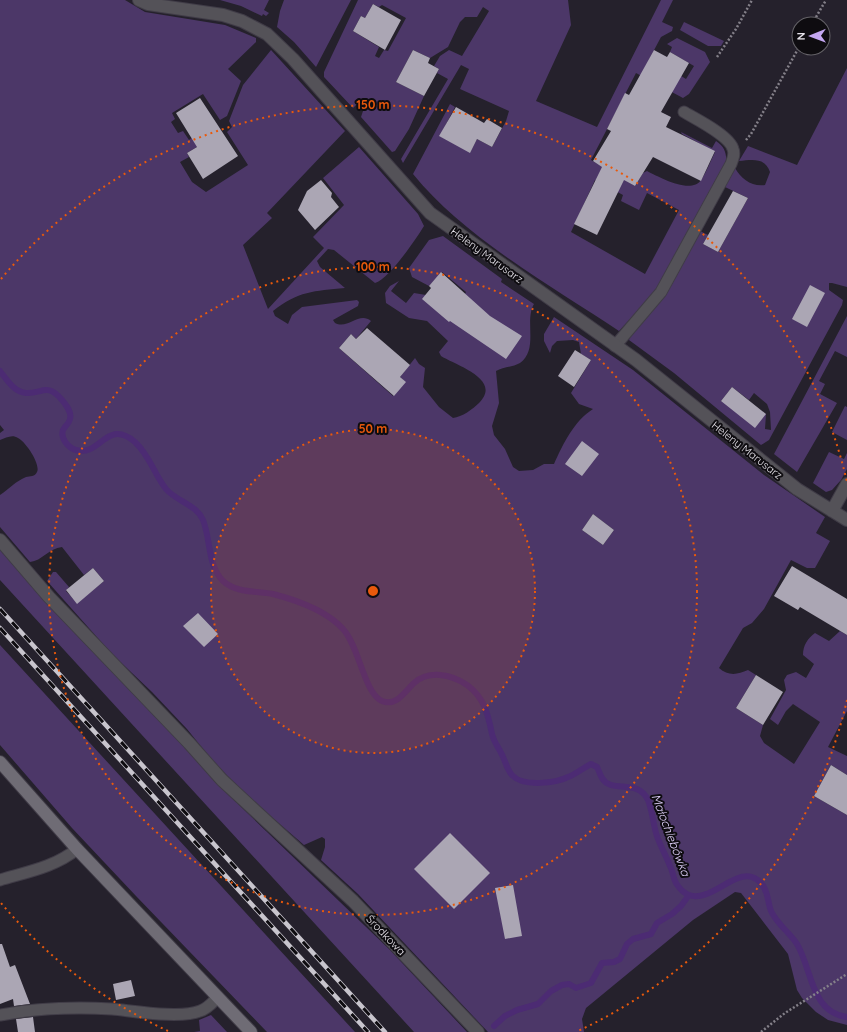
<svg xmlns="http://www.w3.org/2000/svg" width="847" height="1032" viewBox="0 0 847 1032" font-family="Quicksand,sans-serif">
<rect width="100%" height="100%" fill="#25212c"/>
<path fill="#4c3768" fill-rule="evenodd" d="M 0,0 L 125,0 L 145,12 L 225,25 L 256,38 L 256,42 L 228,69 L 241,81 L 227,116 L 220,120 L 203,94 L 172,113 L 175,119 L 171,122 L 178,133 L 183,131 L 189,140 L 194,136 L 200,145 L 187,153 L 189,157 L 180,162 L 192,182 L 206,192 L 248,165 L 227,132 L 232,127 L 229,121 L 243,85 L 271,50 L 345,131 L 267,213 L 272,218 L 243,245 L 268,309 L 324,248 L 313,237 L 344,205 L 323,178 L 359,147 L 418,214 L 424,226 C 416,239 389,279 375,283 L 334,250 L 328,249 L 317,261 L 320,267 L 345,288 C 314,291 298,291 273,311 L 275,316 L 288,324 L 292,315 L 302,307 L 357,300 L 359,302 L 358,306 L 333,320 L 335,323 C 348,330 359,311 371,321 L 356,339 L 351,334 L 339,348 L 393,396 L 405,382 L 400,377 L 415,358 L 419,364 L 425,368 L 423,387 L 439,407 L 453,418 C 462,417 473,409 479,403 C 503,379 455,365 441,356 L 439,352 L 448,341 L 427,321 L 409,318 L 386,303 L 385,293 L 390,286 L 399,281 L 391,291 L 406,303 L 414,293 L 426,295 L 465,294 L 466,292 L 442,272 L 429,286 L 412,277 L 409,268 L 429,240 L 443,236 L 502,279 L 501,282 L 534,304 C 524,321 539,349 520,363 C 513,367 503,367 496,371 L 499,403 L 492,426 L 494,435 L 505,449 L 513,467 L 519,471 L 533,470 L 544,464 L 554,464 C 563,444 574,421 593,409 L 579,404 L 571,393 L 591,360 L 581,354 L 579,342 L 573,340 L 557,341 L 552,346 L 550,353 L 544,341 L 544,334 L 554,317 L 633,370 L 764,475 L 825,517 L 816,533 L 830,541 L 815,568 L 807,568 L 791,560 L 764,609 L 752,623 L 743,628 L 719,668 C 728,676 737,675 748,670 L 756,675 L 736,708 L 763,725 L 760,736 L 764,743 L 794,764 L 820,722 L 793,704 L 786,711 L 778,725 L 770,719 L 786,690 L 784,680 L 787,675 L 796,672 L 806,678 L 814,664 L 803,655 C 803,645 808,638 815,633 L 829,641 L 840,631 L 847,635 L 847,711 L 828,747 L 847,756 L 847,775 L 831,765 L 814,796 L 847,815 L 847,1025 L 828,1020 L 816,1012 L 802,998 L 797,990 L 788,954 L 741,893 L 735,892 L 693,920 L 586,1008 L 582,1019 L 584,1032 L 488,1032 L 358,894 L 321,860 L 325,847 L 325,839 L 322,837 L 304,845 L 244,793 L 212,760 L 187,729 L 152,692 L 112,654 L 47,581 L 53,572 L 56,572 L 69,587 L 66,591 L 77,603 L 104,581 L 93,568 L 84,575 L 62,547 C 49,548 42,561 30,562 L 0,527 L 0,495 C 9,489 16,481 26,477 C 30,476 35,477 37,472 C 41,464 25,441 18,438 C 12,434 6,438 0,440 L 0,433 L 4,430 L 0,425 ZM 593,514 L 614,530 L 603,545 L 582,530 Z
M 220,0 L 269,0 L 264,10 L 269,13 L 266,16 L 263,14 L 262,16 L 241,6 Z
M 284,0 L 351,0 L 316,67 L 294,42 L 277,27 L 280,11 Z
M 358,0 L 568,0 L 571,25 L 536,101 L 597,127 L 661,0 L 673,0 L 662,22 L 673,27 L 672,31 L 661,37 L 643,71 L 681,76 L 686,79 L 694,66 L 670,52 L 672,47 L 667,44 L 677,38 L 705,52 L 710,62 L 689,94 L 683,98 L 636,73 L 591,160 L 635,186 L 643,173 L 647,171 C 659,177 691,195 701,180 C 707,171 711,160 715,152 L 682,134 L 681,132 L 712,148 L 716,141 C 725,147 727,154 726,164 L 655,292 L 619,331 C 551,286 464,237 413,174 L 450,104 L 455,107 L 440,136 L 470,152 L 477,139 L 492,147 L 506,121 L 509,111 L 460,89 L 469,69 L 461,65 L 403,163 L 401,159 L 448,79 L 437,73 L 439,69 L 434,66 L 440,56 L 449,50 L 462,56 L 489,11 L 483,7 L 477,17 L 465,17 L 460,22 L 448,47 L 430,58 L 413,50 L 396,82 L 424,96 L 409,129 L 395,151 L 392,152 L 361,117 L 365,105 L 359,102 L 353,108 L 324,77 L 324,72 ZM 373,4 L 379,7 L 382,5 L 406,18 L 388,51 L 384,50 L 379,58 L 375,56 L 379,47 L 353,31 L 361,16 L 365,18 ZM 595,180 L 623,195 L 621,201 L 639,210 L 647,193 L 679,210 L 645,274 L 571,232 Z
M 684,22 L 724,41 L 721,46 L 708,46 L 680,30 Z
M 847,68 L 847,287 L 832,283 L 829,283 L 829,290 L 843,300 L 842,305 L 769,440 L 761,445 L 674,373 L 629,340 L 631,333 L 700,231 L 708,235 L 703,244 L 718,252 L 748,198 L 725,187 L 735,168 C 741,179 752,187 765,185 L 770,172 C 765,157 752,160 739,161 L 748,146 L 797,165 ZM 732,387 L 749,400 L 754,393 L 767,404 L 770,412 L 771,430 L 765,429 L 766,414 L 721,401 Z
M 847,316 L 847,357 L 835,351 L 819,381 L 825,384 L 820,394 L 837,403 L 797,472 L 774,454 Z
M 845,406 L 847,407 L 847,440 L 832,432 Z
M 829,452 L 844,459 L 847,453 L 847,469 L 841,480 L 832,490 L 826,492 L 813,483 Z
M 0,550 L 69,627 L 157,716 L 215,782 L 389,949 L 467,1032 L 414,1032 L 0,580 Z
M 0,645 L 355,1032 L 267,1032 L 136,896 L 72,828 L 0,745 Z
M 211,1015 L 227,1032 L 194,1032 L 200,1031 L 199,1020 Z"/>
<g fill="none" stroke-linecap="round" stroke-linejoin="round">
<path stroke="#4c2b73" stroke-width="6" d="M 0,371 C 7,380 14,392 26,393 C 42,394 47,382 62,400 C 66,405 72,412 70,419 C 69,424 65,426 63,430 C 60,439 69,448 76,450 C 101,457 106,418 135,442 C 150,456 154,474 166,489 C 176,501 197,505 203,520 C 211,540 207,564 223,581 C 236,593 256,591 273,594 C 296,600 327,611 343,629 C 359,646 364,693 382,701 C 397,707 405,691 414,683 C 429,670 451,674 467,685 C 484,697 488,714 492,734 C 494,743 500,749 503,757 C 506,763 508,772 513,776 C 524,787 556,783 568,777 C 576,774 583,768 591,764 L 597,767 C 599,771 600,775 602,778 C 611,794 638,778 648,800 C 652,810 653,822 656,833 C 659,844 666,855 670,866 C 673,871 673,878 676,883 C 679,888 684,893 689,895 C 713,904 740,860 761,883 C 769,892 767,901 771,911 C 777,924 789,932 797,944 C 812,969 811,1013 847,1017
M 494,1026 L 505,1016 L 517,1010 L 538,1004 L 551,991 L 562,985 L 569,984 L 576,988 L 591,983 L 602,963 L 614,962 L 620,959 L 627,944 L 633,939 L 651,934 L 657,923 L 672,914 L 681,906 L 689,895"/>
</g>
<path fill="#aba6b4" d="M 373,4 L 401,20 L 385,50 L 353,31 L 361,16 L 365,18 Z
M 413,50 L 430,58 L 428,63 L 439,69 L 424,96 L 396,82 Z
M 654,50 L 667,57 L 670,52 L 689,63 L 661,112 L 671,117 L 666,127 L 715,151 L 701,181 L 653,157 L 635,186 L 624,180 L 597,235 L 574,224 L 602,167 L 593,161 L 611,131 L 607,129 L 625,93 L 629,95 Z
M 200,98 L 238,156 L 203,179 L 187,153 L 197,147 L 176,113 Z
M 456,107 L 484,123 L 487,119 L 502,128 L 492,147 L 477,139 L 470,153 L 439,136 Z
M 321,180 L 332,193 L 331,197 L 339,207 L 315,230 L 298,210 L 307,191 Z
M 733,191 L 748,198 L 718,252 L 703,244 Z
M 441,272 L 490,316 L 522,336 L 506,359 L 450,321 L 449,322 L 422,299 L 431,288 L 429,286 Z
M 810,285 L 825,293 L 807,327 L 792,319 Z
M 367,328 L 410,365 L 400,377 L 406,382 L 394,396 L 339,348 L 351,334 L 356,339 Z
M 575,350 L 591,360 L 574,387 L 558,376 Z
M 732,387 L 766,414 L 755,428 L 721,401 Z
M 582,441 L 599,454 L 582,476 L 565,464 Z
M 593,514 L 614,530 L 603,545 L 582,530 Z
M 792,566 L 847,599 L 847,635 L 800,607 L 798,610 L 774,596 Z
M 93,568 L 104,581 L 77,604 L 66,590 Z
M 198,613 L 218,634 L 204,647 L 183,626 Z
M 756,675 L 783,692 L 763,725 L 736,708 Z
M 831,765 L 847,775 L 847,815 L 814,796 Z
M 450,833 L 490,873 L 454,909 L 414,869 Z
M 513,885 L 522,936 L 505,939 L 495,888 Z
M 0,944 L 2,944 L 10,967 L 15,965 L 30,1004 L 14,1006 L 13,999 L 0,1004 Z
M 131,980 L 135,996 L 116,1000 L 113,984 Z
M 33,1017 L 35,1032 L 18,1032 L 16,1019 Z"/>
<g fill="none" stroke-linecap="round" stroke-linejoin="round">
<defs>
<path id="lane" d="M 615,346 L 661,292 L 731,164 C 733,159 735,154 733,149 C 730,136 696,119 684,112
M 0,880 C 27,872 55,867 77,849
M 0,1015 C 37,1008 75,1007 112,1009 C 134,1011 180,1019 200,1011 C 207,1009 212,1003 217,998"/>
<path id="street" d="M 139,0 L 148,4 L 223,15 L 242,21 L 267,34 L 293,59 L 430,213 L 636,360 L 797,489 L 847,520
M 832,511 L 847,484
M 0,540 L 49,597 L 189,743 L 222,780 L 353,901 L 478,1032"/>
<path id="secondary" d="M 0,762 L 77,849 L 251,1032"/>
</defs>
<use href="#lane" stroke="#403c47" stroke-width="13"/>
<use href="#street" stroke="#403c47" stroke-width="14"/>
<use href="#secondary" stroke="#403c47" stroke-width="14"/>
<path stroke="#848089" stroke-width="2.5" stroke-dasharray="2 2" stroke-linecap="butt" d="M 812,24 L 826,0
M 717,57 L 736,29 L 752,0
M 746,140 L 751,134 L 799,47
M 761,1032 L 785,1013 L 847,974"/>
<use href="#lane" stroke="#545258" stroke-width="11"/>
<use href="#street" stroke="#545258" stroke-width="12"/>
<use href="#secondary" stroke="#6f6c75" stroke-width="12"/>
<defs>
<path id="rail" d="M 0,609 L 385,1032
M 0,628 L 368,1032"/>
</defs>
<use href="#rail" stroke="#c8c5cd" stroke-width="4.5"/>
<use href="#rail" stroke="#0e0c10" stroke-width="3" stroke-dasharray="9" stroke-linecap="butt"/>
</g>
<circle cx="373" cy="591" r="162" fill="#e8590c" fill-opacity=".12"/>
<g fill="none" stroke="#e8590c" stroke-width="2" stroke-dasharray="2 4">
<circle cx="373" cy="591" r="162"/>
<circle cx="373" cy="591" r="324"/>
<path d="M847 700A486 486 0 0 1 578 1031M168 1031A486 486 0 0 1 1 903M1 279A486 486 0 0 1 847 482"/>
</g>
<g text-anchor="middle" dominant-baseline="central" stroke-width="4" stroke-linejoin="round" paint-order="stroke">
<g font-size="11" fill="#e6e3ea" stroke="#0e0c10">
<text transform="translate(487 255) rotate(36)">Heleny Marusarz</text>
<text transform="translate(747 450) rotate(38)">Heleny Marusarz</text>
<text transform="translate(386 935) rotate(46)">Środkowa</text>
</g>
<g font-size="12" font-style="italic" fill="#e4d5ff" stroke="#0e0c10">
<text transform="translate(671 835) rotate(69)">Małochlebówka</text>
</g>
</g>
<circle cx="373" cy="591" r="6" fill="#e8590c" stroke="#0e0c10" stroke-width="2"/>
<g font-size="12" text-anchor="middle" font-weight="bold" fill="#e8590c" stroke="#0e0c10" stroke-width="4" stroke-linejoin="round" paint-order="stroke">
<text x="373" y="109">150 m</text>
<text x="373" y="271">100 m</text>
<text x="373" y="433">50 m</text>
</g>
<g transform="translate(811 36) rotate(269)"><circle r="19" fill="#0e0c10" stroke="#646267"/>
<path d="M0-3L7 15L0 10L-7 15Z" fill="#c4a7f1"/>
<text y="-6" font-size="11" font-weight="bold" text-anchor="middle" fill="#e6e3ea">N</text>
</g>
</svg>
